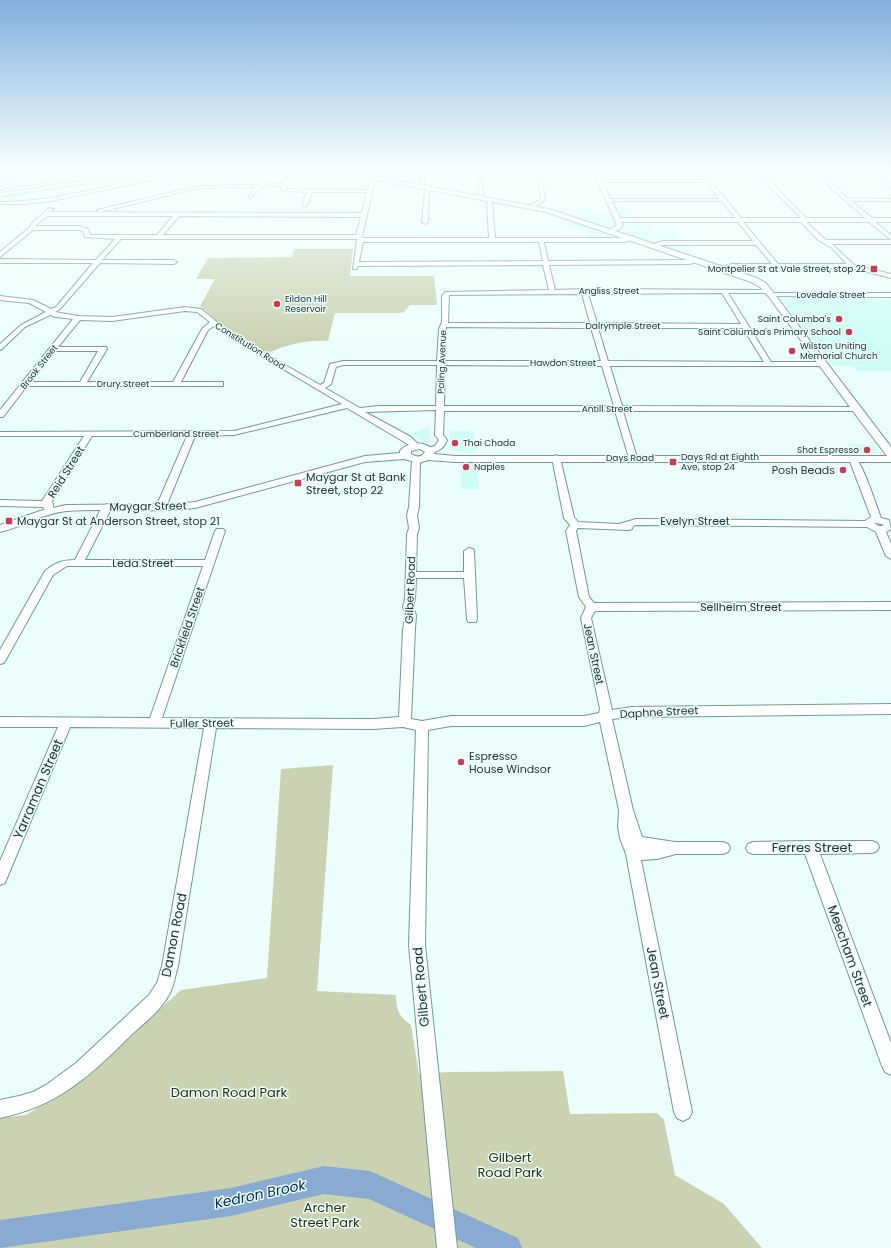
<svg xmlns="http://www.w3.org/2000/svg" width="891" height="1248" viewBox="0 0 891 1248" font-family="Poppins,sans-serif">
<rect width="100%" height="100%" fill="#ecfefb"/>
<path fill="#cffdf5" d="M 130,173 L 136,177 L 47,191 L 36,200 L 0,201 L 0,193 Z
M 614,207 L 629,207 L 636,222 L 649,222 L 653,231 L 674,231 L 680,241 L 690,245 L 693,251 L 680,251 L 562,213 L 586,208 L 593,210 L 590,211 L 598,214 Z
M 575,222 L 621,237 L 621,238 L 588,237 L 584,229 L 556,228 Z
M 781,298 L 891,299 L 891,371 L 857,371 L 853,366 L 833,366 Z
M 429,426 L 430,442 L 423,442 L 412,434 Z
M 450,431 L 474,431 L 476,452 L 450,450 Z
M 848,444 L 873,445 L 879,453 L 854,453 Z
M 460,462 L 478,462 L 479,489 L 462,489 Z"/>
<path fill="#cbd2b2" d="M 294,249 L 353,249 L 350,276 L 434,276 L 437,305 L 410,305 L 404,312 L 400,313 L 335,313 L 328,341 C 304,340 290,344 268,353 L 233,334 L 200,306 L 215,279 L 196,279 L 208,258 L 292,257 Z
M 333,765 L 317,991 L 396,995 C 396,1009 399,1017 411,1025 L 419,1074 L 449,1072 L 563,1071 L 570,1114 L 657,1113 L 664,1120 L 675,1175 L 724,1204 L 762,1248 L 0,1248 L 0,1118 L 26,1115 L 79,1082 L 181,990 L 267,978 L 281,769 Z"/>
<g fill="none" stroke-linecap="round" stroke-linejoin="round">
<path fill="#89abd1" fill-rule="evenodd" d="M 324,1166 L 370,1171 L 518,1238 L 522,1248 L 476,1248 L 369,1199 L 324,1194 L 231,1216 L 0,1248 L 0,1220 L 231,1188 Z"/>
<defs>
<path id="minor" d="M 17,171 L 22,171 L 0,187 L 0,184 Z
M 79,171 L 86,171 L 78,174 L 73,179 L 133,171 L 137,172 L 0,192 L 0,190 L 67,180 L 74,172 Z
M 183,171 L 195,171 L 51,201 L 23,204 L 0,204 L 0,202 C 63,202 122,180 183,171 Z
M 290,171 L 294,171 L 286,189 L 368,190 L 372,178 L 381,177 L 381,179 L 374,182 L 362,238 L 489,238 L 487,202 L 491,199 L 493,200 L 492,202 L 495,238 L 625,238 L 633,236 L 636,238 L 625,242 L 544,242 L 548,261 L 689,260 L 701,259 L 701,261 L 689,264 L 549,265 L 555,290 L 584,289 L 771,290 L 772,291 L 769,293 L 728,293 L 771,362 L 823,362 L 827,364 L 823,366 L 610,366 L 622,406 L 856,407 L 860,409 L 856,411 L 623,411 L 637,458 L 633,461 L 629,458 L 615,411 L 444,411 L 443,435 L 447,440 C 444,449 436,454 426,452 L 425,450 L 426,448 L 435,446 L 439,440 L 435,435 L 436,410 L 365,412 L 411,437 L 420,446 L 416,449 L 347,408 L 234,435 L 195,436 L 166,507 L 161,510 L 156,507 L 187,436 L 92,436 L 52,501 L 54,511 L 52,513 L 46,513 L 43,507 L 0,506 L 0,500 L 42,501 L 84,436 L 0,436 L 0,432 L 234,431 L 342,404 L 229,337 L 214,326 L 208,330 L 181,382 L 223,382 L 223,386 L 27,386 L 3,417 L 0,417 L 0,410 L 73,319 L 56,317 L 50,315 L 25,327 L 2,349 L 0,350 L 0,344 L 21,325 L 46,312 L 29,303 L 0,300 L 0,296 L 33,300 L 51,309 L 56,307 L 93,263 L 0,263 L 0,259 L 96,260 L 115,239 L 85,237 L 83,231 L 79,230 L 33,230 L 0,257 L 0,252 L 30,227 L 31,224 L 49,208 L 54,209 L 50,212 L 362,213 L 367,192 L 312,192 L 308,204 L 305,206 L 302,204 L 307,192 L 285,191 L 281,189 L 282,186 L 262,187 L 250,198 L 248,197 L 256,187 L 199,188 L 100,212 L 97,210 L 199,186 L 283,184 ZM 47,216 L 173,216 L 157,235 L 90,235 L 88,229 L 79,226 L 35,226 ZM 179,216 L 361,217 L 356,235 L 163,235 ZM 121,239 L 357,239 L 353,269 L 357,269 L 358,266 L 543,265 L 549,290 L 445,292 L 442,296 L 442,322 L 439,329 L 437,361 L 343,361 L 330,364 L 324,383 L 320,385 L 233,335 L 201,309 L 185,307 L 112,317 L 78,316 L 55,312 L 60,309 L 100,263 L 174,264 L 177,262 L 174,260 L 102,260 ZM 363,242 L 539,242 L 543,261 L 359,262 ZM 722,293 L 741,324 L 597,323 L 588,294 ZM 582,294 L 590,323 L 448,323 L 449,295 ZM 185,311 L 197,312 L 210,322 L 202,329 L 173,382 L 87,382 L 107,349 L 106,347 L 58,347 L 80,320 L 112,321 ZM 446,327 L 591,328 L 601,361 L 445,361 ZM 598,328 L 743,328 L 764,362 L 608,361 ZM 55,351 L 98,351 L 80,382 L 31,382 ZM 343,365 L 437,365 L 436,406 L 379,406 L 360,408 L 325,388 L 331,384 L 336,367 ZM 445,365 L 602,366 L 614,406 L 444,406 Z
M 331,171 L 347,171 L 377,175 L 375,176 Z
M 421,171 L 425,171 L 424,184 L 419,187 L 417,186 L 420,183 Z
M 477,171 L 481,171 L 483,194 L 478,198 L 476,197 L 479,194 Z
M 535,171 L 597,171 L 601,180 L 704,180 L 698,171 L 702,171 L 741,218 L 801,218 L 755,171 L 760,171 L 806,218 L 865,218 L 812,171 L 817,171 L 847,198 L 891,199 L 891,201 L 851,201 L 872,218 L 891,218 L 891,222 L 875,222 L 891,235 L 891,240 L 869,222 L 806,222 L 826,240 L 891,240 L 891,244 L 832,244 L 854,265 L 891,274 L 891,278 L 852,268 L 732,268 L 721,269 L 721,267 L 732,264 L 772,264 L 756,245 L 663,245 L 654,247 L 651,245 L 663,241 L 753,241 L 738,222 L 621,222 L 623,225 C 620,229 614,233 609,232 L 609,230 L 617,225 L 594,174 L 540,174 L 545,197 L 544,201 L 533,208 L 529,208 L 529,206 L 540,200 L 541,197 ZM 603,182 L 707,182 L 719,199 L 610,199 ZM 612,201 L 722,201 L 735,218 L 620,218 ZM 743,222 L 801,222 L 818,240 L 832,248 L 847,264 L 778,264 Z
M 867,171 L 872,171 L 875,173 L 891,173 L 891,175 L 878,175 L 891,186 L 891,189 Z
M 430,187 L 432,188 L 429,191 L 428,222 L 425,224 L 422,222 L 425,190 Z
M 772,293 L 891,293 L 891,297 L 770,296 L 770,294 Z
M 556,455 L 560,458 L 574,517 L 578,522 L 619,524 L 636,519 L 865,521 L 871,517 L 849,459 L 853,456 C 862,459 877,508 881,518 L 889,520 L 891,529 L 886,532 L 891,544 L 891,559 L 886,556 L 876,532 L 867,527 L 636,525 L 633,526 L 632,529 L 629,530 L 578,528 L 576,531 L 589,597 L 594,603 L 891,602 L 891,610 L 595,611 L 591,618 L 612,710 L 632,707 L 891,704 L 891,714 L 632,717 L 612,719 L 633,810 L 642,837 L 675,842 L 723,842 L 728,844 L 730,848 L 728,852 L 723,854 L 676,854 L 657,859 L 641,860 L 692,1112 L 689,1118 L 683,1121 L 677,1118 L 674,1112 L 626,854 L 620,838 L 618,827 L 619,810 L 600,722 L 584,726 L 451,726 L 428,730 L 425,945 L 457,1248 L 437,1248 L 409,945 L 416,730 L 403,727 L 373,729 L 216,728 L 178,966 C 175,976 174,986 169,995 C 159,1013 141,1025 127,1039 C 88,1078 55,1107 0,1118 L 0,1100 L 19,1096 L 33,1092 L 46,1085 L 76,1063 L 149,995 L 157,983 L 162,966 L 204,728 L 70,727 L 7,878 L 5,883 L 0,885 L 0,861 L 58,727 L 0,727 L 0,717 L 150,718 L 203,566 L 67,566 L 53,575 L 4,663 L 0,664 L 0,650 L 45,571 C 55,563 62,560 75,560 L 102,507 L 107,504 L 112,507 L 85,560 L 205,560 L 215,531 L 217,529 L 223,529 L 225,531 L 162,718 L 373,719 L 399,717 L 403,629 L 406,615 L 403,607 L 405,599 L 407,534 L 409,528 L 407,515 L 409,507 L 412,460 L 413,458 L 419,458 L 420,460 L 419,507 L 417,515 L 419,528 L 417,534 L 416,572 L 464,572 L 464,551 L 469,548 L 473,549 L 474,551 L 477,619 L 476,622 L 468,622 L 467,619 L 464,578 L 416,578 L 415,599 L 413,607 L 416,615 L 415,629 L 411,719 L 422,721 L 451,716 L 584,716 L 599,713 L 600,709 L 581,618 L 586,607 L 579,597 L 566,531 L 570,525 L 564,518 L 552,458 ZM 874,523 L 882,524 L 883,526 L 879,526 Z
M 810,841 L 872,841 L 877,843 L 879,847 L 877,851 L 872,853 L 820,854 L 891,1043 L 891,1075 L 885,1072 L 882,1066 L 805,854 L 753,854 L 748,852 L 746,848 L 748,844 L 753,842 Z"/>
<path id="major" d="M 372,171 L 378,171 L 378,175 L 383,178 L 549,209 L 757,278 L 766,283 L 891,447 L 891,462 L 455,462 L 428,460 L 419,463 L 404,459 L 365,462 L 195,508 C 152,513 109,508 67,511 C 43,513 22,527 0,532 L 0,525 L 40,511 L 66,505 L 175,504 L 195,502 L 365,456 L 400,453 L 400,451 C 409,440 427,441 435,452 L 434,454 L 455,456 L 887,456 L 858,418 L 769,297 L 760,287 L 751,282 L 546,212 L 382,181 L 373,177 ZM 420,449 L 425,452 C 421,458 416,457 411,454 L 411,451 Z"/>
</defs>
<use href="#minor" stroke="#6f9c95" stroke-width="2"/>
<use href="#major" stroke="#6f9c95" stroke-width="2"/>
<use href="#minor" fill="#fff" fill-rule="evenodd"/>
<use href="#major" fill="#fff" fill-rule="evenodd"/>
<defs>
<path id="rail" d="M 0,197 L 172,171"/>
</defs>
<use href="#rail" stroke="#879996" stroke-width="1.5"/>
<use href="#rail" stroke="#ecfefb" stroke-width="1" stroke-dasharray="3.5" stroke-linecap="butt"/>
<defs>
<path id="minor-bridge" d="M 136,174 L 139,177"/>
</defs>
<use href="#minor-bridge" stroke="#6f9c95" stroke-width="6" stroke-linecap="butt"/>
<use href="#minor-bridge" stroke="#fff" stroke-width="5"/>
</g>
<linearGradient id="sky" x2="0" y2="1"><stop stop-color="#82b0df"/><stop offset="0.49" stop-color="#f6fffd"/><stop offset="1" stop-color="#f6fffd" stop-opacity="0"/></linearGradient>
<rect width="891" height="346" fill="url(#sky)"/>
<g fill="#cc3b53" stroke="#ecfefb" stroke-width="1.5">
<rect x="870" y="265" width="8" height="8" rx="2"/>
<circle cx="277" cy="304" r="4"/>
<circle cx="839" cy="319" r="4"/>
<circle cx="849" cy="332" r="4"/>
<circle cx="792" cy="351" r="4"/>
<circle cx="455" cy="443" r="4"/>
<circle cx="867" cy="450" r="4"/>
<rect x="669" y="458" width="8" height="8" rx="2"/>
<circle cx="466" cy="467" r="4"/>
<circle cx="843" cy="470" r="4"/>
<rect x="294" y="479" width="8" height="8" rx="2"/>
<rect x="5" y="517" width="8" height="8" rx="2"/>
<circle cx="461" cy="762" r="4"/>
</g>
<g text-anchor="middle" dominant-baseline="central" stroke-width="3" stroke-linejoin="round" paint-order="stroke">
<g font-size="9" fill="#243734" stroke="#ecfefb" text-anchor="start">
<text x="866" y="269" text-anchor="end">Montpelier St at Vale Street, stop 22</text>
<text x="285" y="299">Eildon Hill<tspan x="285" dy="10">Reservoir</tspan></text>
<text x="831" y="319" text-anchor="end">Saint Columba's</text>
<text x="841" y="332" text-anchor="end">Saint Columba's Primary School</text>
<text x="800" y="346">Wilston Uniting<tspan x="800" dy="10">Memorial Church</tspan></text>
<text x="463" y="443">Thai Chada</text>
<text x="859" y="450" text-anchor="end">Shot Espresso</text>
<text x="681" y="457">Days Rd at Eighth<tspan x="681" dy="10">Ave, stop 24</tspan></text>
<text x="474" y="467">Naples</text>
</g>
<g font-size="9" fill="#243734" stroke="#ecfefb">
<text x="609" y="291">Angliss Street</text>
<text x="831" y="295">Lovedale Street</text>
<text x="623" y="326">Dalrymple Street</text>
<text transform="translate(250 346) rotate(32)">Constitution Road</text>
<text transform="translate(442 362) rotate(-88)">Paling Avenue</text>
<text x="563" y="363">Hawdon Street</text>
<text transform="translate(39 367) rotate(-52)">Brook Street</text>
<text x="123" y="384">Drury Street</text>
<text x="607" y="409">Antill Street</text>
<text x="176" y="434">Cumberland Street</text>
<text x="630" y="458">Days Road</text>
</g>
<g font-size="11" fill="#243734" stroke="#ecfefb" text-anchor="start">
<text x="835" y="470" text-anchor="end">Posh Beads</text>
<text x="306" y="477">Maygar St at Bank<tspan x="306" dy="13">Street, stop 22</tspan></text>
<text x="17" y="521">Maygar St at Anderson Street, stop 21</text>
<text x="469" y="756">Espresso<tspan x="469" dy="13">House Windsor</tspan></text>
</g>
<g font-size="11" fill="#243734" stroke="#ecfefb">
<text transform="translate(66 472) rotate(-58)">Reid Street</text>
<text transform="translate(148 506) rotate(-1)">Maygar Street</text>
<text x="695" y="521">Evelyn Street</text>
<text x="143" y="563">Leda Street</text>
<text transform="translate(410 590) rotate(-88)">Gilbert Road</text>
<text x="741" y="607">Sellheim Street</text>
<text transform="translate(187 627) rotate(-71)">Brickfield Street</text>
<text transform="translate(594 654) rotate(78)">Jean Street</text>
<text transform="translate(659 712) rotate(-3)">Daphne Street</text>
<text transform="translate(202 723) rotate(-1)">Fuller Street</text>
</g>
<g font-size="13" fill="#243734" stroke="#ecfefb">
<text transform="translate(38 789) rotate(-67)">Yarraman Street</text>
<text x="812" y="847">Ferres Street</text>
<text transform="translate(174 935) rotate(-79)">Damon Road</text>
<text transform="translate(850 956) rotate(70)">Meecham Street</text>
<text transform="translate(658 983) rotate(79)">Jean Street</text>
<text transform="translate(421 987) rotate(-95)">Gilbert Road</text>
</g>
<g font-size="13" fill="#2e340e" stroke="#ecfefb">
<text x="229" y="1092">Damon Road Park</text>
<text x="510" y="1157">Gilbert<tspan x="510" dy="15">Road Park</tspan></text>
<text x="325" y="1207">Archer<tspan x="325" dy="15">Street Park</tspan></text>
</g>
<g font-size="14" font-style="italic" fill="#042a4e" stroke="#ecfefb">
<text transform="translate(260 1194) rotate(-12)">Kedron Brook</text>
</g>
</g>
</svg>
